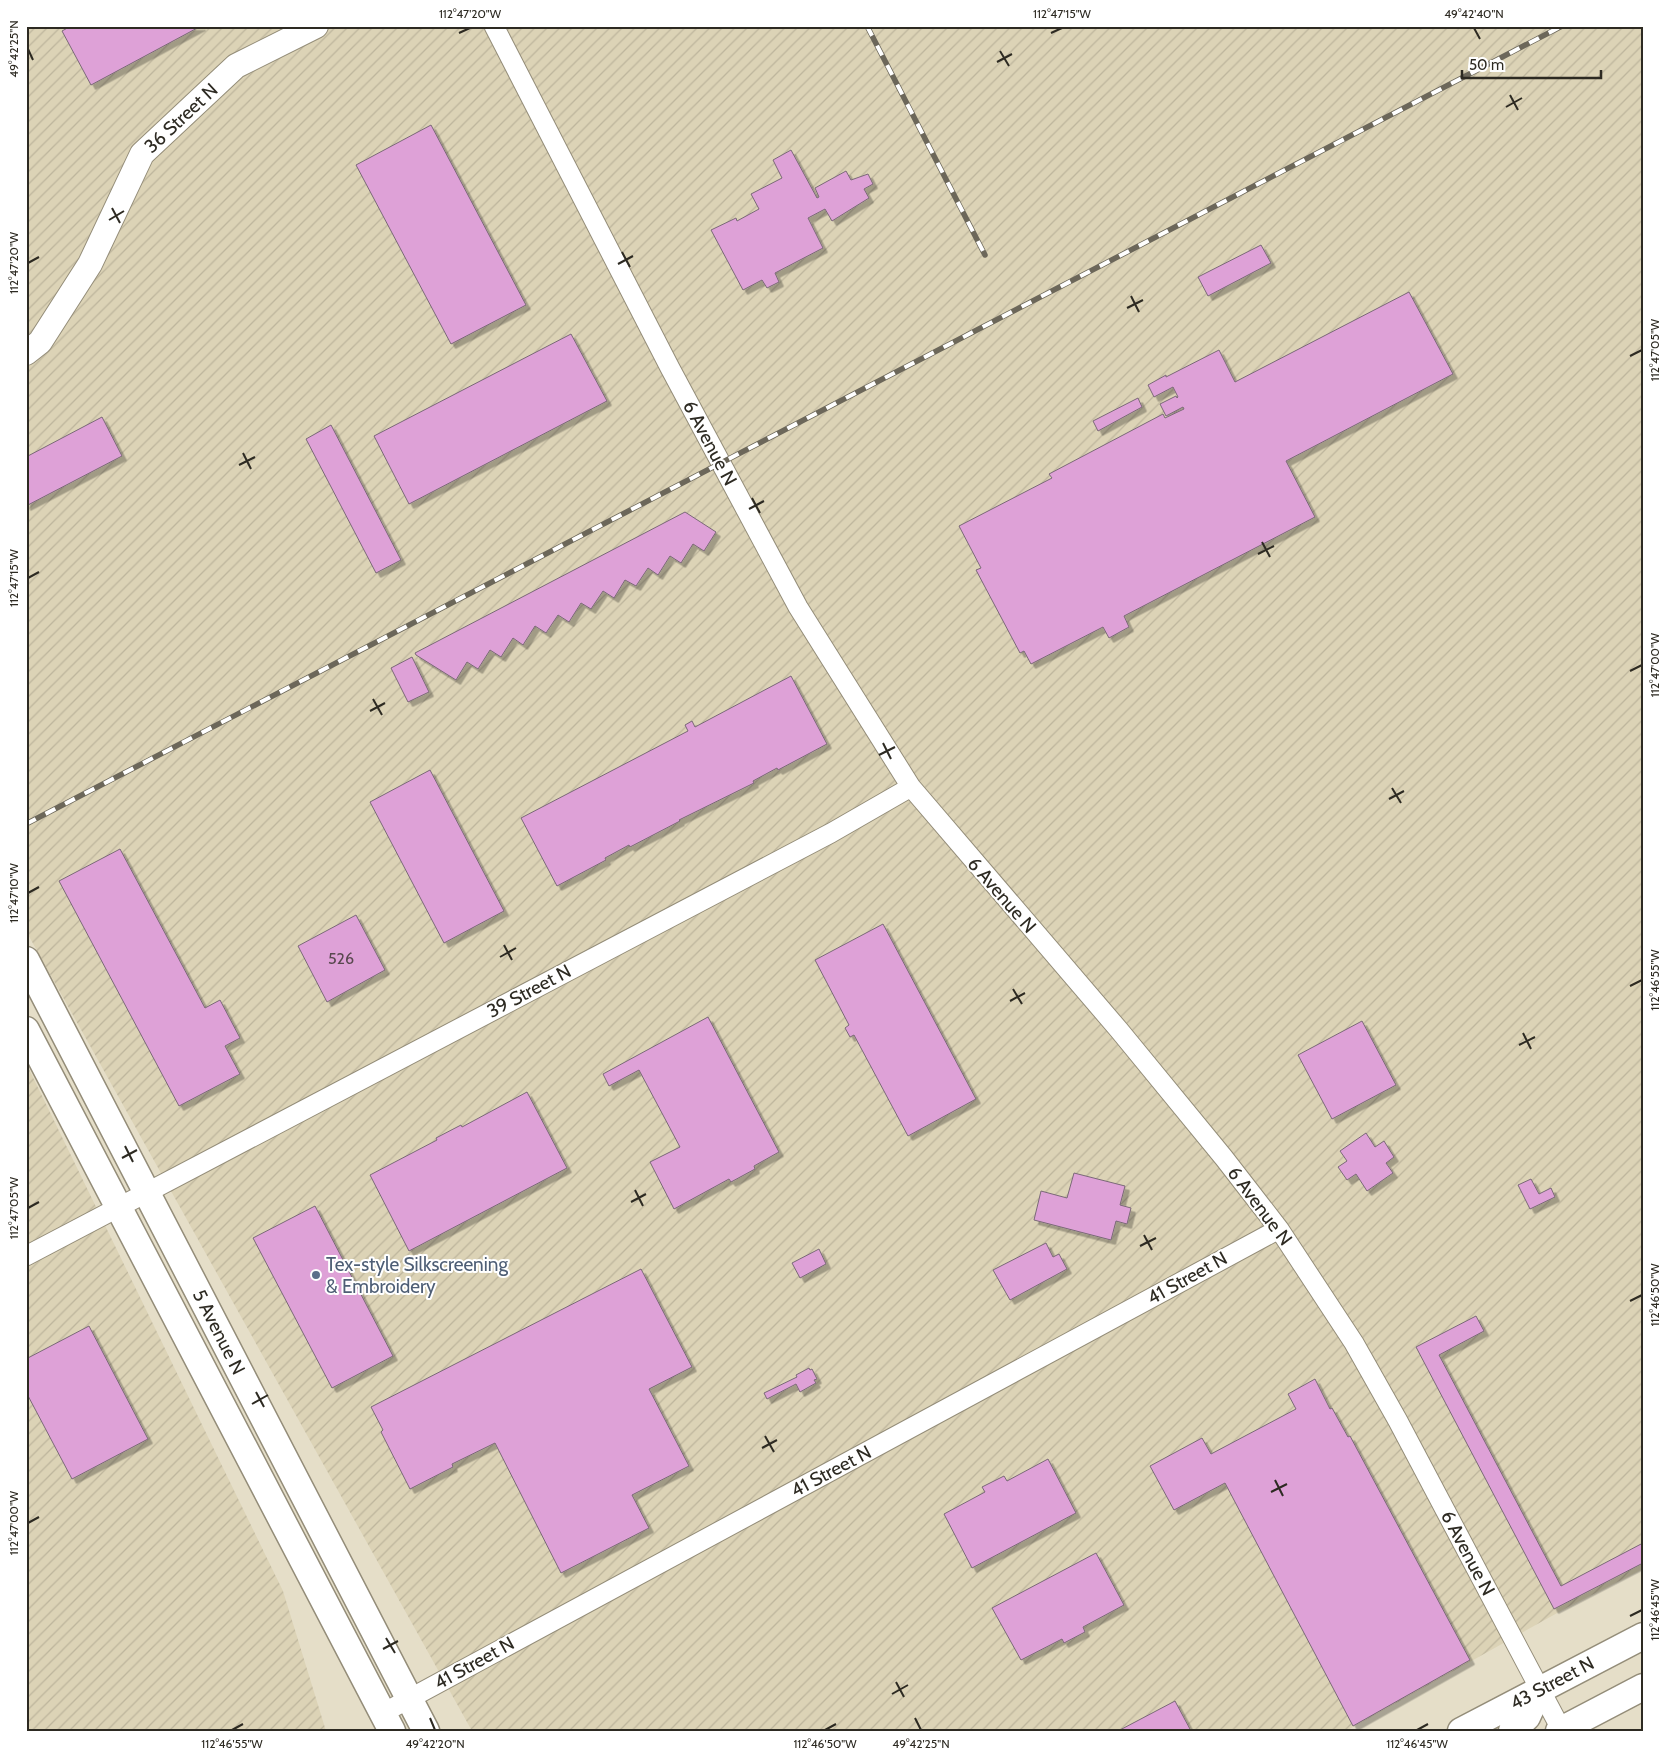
<svg xmlns="http://www.w3.org/2000/svg" width="1669" height="1757" viewBox="0 0 1669 1757" font-family="Cabin,sans-serif">
<defs>
<pattern id="industrial-furrows" width="10" height="10" patternUnits="userSpaceOnUse" patternTransform="scale(1.25)"><rect width="10" height="10" fill="#dcd3b6"/><path d="M-1 1l2-2M0 10L10 0M9 11l2-2" fill="none" stroke="#bdb59c"/></pattern>
<filter id="shadow"><feDropShadow dx="4.5" dy="4.5" stdDeviation="0" flood-color="#0004"/></filter>
</defs>
<rect width="100%" height="100%" fill="#e5dec8"/>
<path fill="url(#industrial-furrows)" d="M 26,26 L 1643,26 L 1643,1569 L 1568,1607 L 1346,1731 L 472,1731 L 26,931 Z
M 26,1063 L 283,1591 L 326,1731 L 26,1731 Z"/>
<path fill="#dea1d7" stroke="#7a6977" filter="url(#shadow)" d="M 71,26 L 201,26 L 91,85 L 62,31 Z
M 431,125 L 526,305 L 451,344 L 356,165 Z
M 791,150 L 817,198 L 819,197 L 815,188 L 846,171 L 851,180 L 868,174 L 873,184 L 864,189 L 869,198 L 832,221 L 825,209 L 808,218 L 823,248 L 775,273 L 779,282 L 767,288 L 762,280 L 743,290 L 711,230 L 736,218 L 737,221 L 759,209 L 751,194 L 782,178 L 773,160 Z
M 1261,245 L 1271,263 L 1208,296 L 1198,277 Z
M 1409,292 L 1453,374 L 1286,461 L 1315,517 L 1124,616 L 1129,627 L 1109,638 L 1103,627 L 1031,664 L 1024,651 L 1020,653 L 976,570 L 981,568 L 959,526 L 1052,478 L 1049,474 L 1163,414 L 1165,418 L 1184,409 L 1183,407 L 1166,416 L 1160,404 L 1176,396 L 1177,398 L 1178,397 L 1173,387 L 1154,397 L 1148,385 L 1166,375 L 1166,377 L 1219,350 L 1235,382 Z
M 571,334 L 607,401 L 409,504 L 374,436 Z
M 1138,398 L 1142,407 L 1098,431 L 1093,421 Z
M 102,417 L 122,456 L 26,506 L 26,457 Z
M 331,425 L 401,560 L 376,573 L 306,439 Z
M 685,512 L 716,532 L 704,551 L 693,544 L 681,563 L 670,556 L 658,575 L 648,568 L 636,586 L 625,580 L 614,598 L 603,591 L 591,609 L 581,603 L 569,622 L 558,615 L 546,633 L 535,626 L 523,645 L 513,638 L 501,657 L 490,650 L 478,669 L 467,662 L 456,680 L 416,655 L 415,653 Z
M 412,657 L 429,692 L 408,702 L 391,668 Z
M 791,676 L 827,744 L 778,770 L 777,768 L 753,781 L 754,783 L 679,820 L 680,821 L 630,847 L 629,845 L 605,858 L 606,860 L 557,886 L 521,818 L 688,731 L 685,725 L 692,721 L 695,727 Z
M 430,770 L 504,911 L 444,943 L 370,802 Z
M 120,849 L 205,1008 L 220,1000 L 240,1038 L 225,1046 L 240,1074 L 179,1106 L 59,881 Z
M 356,915 L 385,970 L 327,1002 L 298,946 Z
M 883,924 L 976,1099 L 908,1136 L 854,1035 L 850,1037 L 845,1028 L 849,1025 L 815,960 Z
M 708,1017 L 779,1152 L 754,1166 L 755,1169 L 731,1182 L 729,1179 L 674,1209 L 650,1162 L 680,1147 L 639,1070 L 609,1086 L 603,1074 Z
M 1362,1021 L 1396,1085 L 1332,1119 L 1298,1055 Z
M 527,1092 L 567,1168 L 409,1251 L 370,1175 L 437,1140 L 436,1138 L 461,1125 L 462,1127 Z
M 1366,1133 L 1375,1147 L 1384,1141 L 1394,1157 L 1386,1163 L 1393,1173 L 1367,1191 L 1356,1174 L 1347,1180 L 1338,1167 L 1347,1161 L 1340,1151 Z
M 1074,1173 L 1125,1186 L 1120,1205 L 1131,1208 L 1127,1224 L 1116,1221 L 1111,1240 L 1034,1220 L 1041,1191 L 1067,1198 Z
M 1531,1179 L 1539,1194 L 1551,1188 L 1555,1197 L 1530,1209 L 1518,1185 Z
M 315,1206 L 393,1356 L 332,1388 L 253,1238 Z
M 1046,1243 L 1053,1257 L 1059,1254 L 1067,1269 L 1010,1300 L 993,1270 Z
M 819,1249 L 826,1264 L 800,1278 L 792,1263 Z
M 641,1269 L 692,1367 L 649,1389 L 689,1466 L 632,1495 L 649,1528 L 561,1573 L 495,1443 L 452,1464 L 453,1467 L 410,1489 L 381,1432 L 383,1430 L 371,1407 Z
M 1476,1316 L 1484,1331 L 1439,1355 L 1561,1586 L 1643,1543 L 1643,1563 L 1554,1609 L 1416,1347 Z
M 89,1326 L 148,1439 L 72,1479 L 26,1392 L 26,1359 Z
M 809,1368 L 810,1370 L 812,1369 L 817,1379 L 814,1380 L 816,1383 L 800,1392 L 796,1384 L 767,1399 L 764,1393 L 797,1377 L 796,1375 Z
M 1315,1379 L 1330,1409 L 1332,1408 L 1348,1437 L 1350,1436 L 1470,1660 L 1353,1726 L 1225,1483 L 1174,1510 L 1150,1466 L 1202,1438 L 1211,1454 L 1296,1409 L 1288,1394 Z
M 1048,1459 L 1076,1513 L 972,1568 L 944,1514 L 985,1492 L 982,1487 L 1004,1476 L 1007,1481 Z
M 1096,1553 L 1124,1605 L 1083,1627 L 1085,1632 L 1064,1643 L 1062,1639 L 1021,1660 L 992,1608 Z
M 1175,1701 L 1191,1731 L 1118,1731 Z"/>
<g fill="none" stroke-linecap="round" stroke-linejoin="round">
<defs>
<path id="minor" d="M 494,26 L 670,368 L 798,607 L 911,787 L 1119,1030 L 1224,1158 L 1279,1229 L 1354,1343 L 1398,1421 L 1561,1729
M 26,1256 L 831,833 L 911,787
M 383,1713 L 1279,1229"/>
<path id="tertiary" d="M 26,353 L 40,342 L 90,264 L 142,154 L 236,66 L 316,26"/>
<path id="secondary" d="M 26,960 L 426,1731
M 26,1030 L 392,1731
M 1461,1731 L 1643,1636
M 1512,1731 L 1527,1717 L 1540,1689
M 1559,1731 L 1643,1687"/>
</defs>
<use href="#minor" stroke="#948d79" stroke-width="21"/>
<use href="#tertiary" stroke="#948d79" stroke-width="26"/>
<use href="#secondary" stroke="#948d79" stroke-width="29"/>
<use href="#minor" stroke="#fff" stroke-width="19"/>
<use href="#tertiary" stroke="#fff" stroke-width="24"/>
<use href="#secondary" stroke="#fff" stroke-width="26"/>
<defs>
<path id="rail" d="M 867,26 L 985,255
M 26,824 L 1562,26"/>
</defs>
<use href="#rail" stroke="#6c675a" stroke-width="5.5"/>
<use href="#rail" stroke="#fff" stroke-width="4" stroke-dasharray="11" stroke-linecap="butt"/>
</g>
<path fill="none" stroke="#2d2a22" stroke-width="2" d="M 1474,28 L 1480,39M 459,33 L 470,28M 1051,33 L 1062,28M 28,49 L 33,60M 1000,51 L 1009,66M 997,62 L 1012,54M 1510,95 L 1518,110M 1506,107 L 1522,98M 112,208 L 120,223M 109,220 L 124,211M 622,252 L 630,267M 28,263 L 39,257M 618,264 L 633,256M 1131,296 L 1139,312M 1127,308 L 1143,300M 1630,356 L 1642,350M 243,453 L 251,469M 239,465 L 255,457M 752,498 L 760,513M 749,509 L 764,501M 1262,542 L 1270,557M 1258,554 L 1274,546M 28,578 L 39,572M 1630,671 L 1642,665M 373,699 L 382,715M 370,711 L 385,703M 883,743 L 891,759M 879,755 L 895,747M 1392,788 L 1401,803M 1389,799 L 1404,791M 28,893 L 39,887M 504,945 L 512,960M 500,957 L 516,948M 1630,986 L 1642,980M 1013,989 L 1022,1004M 1010,1001 L 1025,993M 1523,1033 L 1531,1049M 1519,1045 L 1535,1037M 125,1146 L 133,1162M 122,1158 L 137,1150M 635,1190 L 643,1206M 631,1202 L 646,1194M 28,1208 L 39,1202M 1144,1235 L 1152,1250M 1140,1246 L 1156,1238M 1630,1301 L 1642,1295M 256,1392 L 264,1407M 252,1404 L 268,1395M 765,1436 L 774,1452M 762,1448 L 777,1440M 1275,1480 L 1283,1496M 1271,1492 L 1287,1484M 28,1523 L 39,1517M 1630,1616 L 1642,1610M 386,1638 L 395,1653M 383,1649 L 398,1641M 896,1682 L 904,1697M 892,1694 L 908,1685M 430,1718 L 435,1730M 915,1718 L 921,1730M 232,1730 L 243,1724M 825,1730 L 836,1724M 1417,1730 L 1428,1724"/>
<circle fill="#5c6f8a" stroke="#fff" stroke-width="2" cx="316" cy="1275" r="5"/>
<g text-anchor="middle" dominant-baseline="central" stroke-width="4" stroke-linejoin="round" paint-order="stroke">
<g font-size="16" fill="#59484f">
<text x="341" y="958">526</text>
</g>
<g font-size="19" fill="#2d2a22" stroke="#fff">
<text transform="translate(181 118) rotate(-43)">36 Street N</text>
<text transform="translate(710 443) rotate(62)">6 Avenue N</text>
<text transform="translate(1002 895) rotate(49)">6 Avenue N</text>
<text transform="translate(529 991) rotate(-28)">39 Street N</text>
<text transform="translate(1260 1206) rotate(53)">6 Avenue N</text>
<text transform="translate(1187 1278) rotate(-29)">41 Street N</text>
<text transform="translate(219 1332) rotate(63)">5 Avenue N</text>
<text transform="translate(831 1471) rotate(-28)">41 Street N</text>
<text transform="translate(1468 1553) rotate(62)">6 Avenue N</text>
<text transform="translate(474 1663) rotate(-29)">41 Street N</text>
<text transform="translate(1552 1683) rotate(-28)">43 Street N</text>
</g>
<g font-size="19" fill="#4e5e75" stroke="#fff" text-anchor="start">
<text x="326" y="1264">Tex-style Silkscreening<tspan x="326" dy="22">&amp; Embroidery</tspan></text>
</g>
</g>
<rect width="1669" height="1757" fill="none" stroke="#ffffff" stroke-width="55"/>
<path d="M1462 70v8h139v-8" fill="none" stroke="#2d2a22" stroke-width="2.5"/>
<text x="1469" y="70" font-size="15" fill="#2d2a22" stroke="#ffffff" stroke-width="4" paint-order="stroke">50 m</text>
<rect x="28" y="28" width="1614" height="1702" fill="none" stroke="#2d2a22" stroke-width="2"/>
<g font-size="12" text-anchor="middle" fill="#2d2a22">
<text x="470" y="18">112°47'20"W</text>
<text x="1062" y="18">112°47'15"W</text>
<text x="1474" y="18">49°42'40"N</text>
<text transform="translate(14 49) rotate(-90)" y="4">49°42'25"N</text>
<text transform="translate(14 263) rotate(-90)" y="4">112°47'20"W</text>
<text transform="translate(1655 350) rotate(-90)" y="4">112°47'05"W</text>
<text transform="translate(14 578) rotate(-90)" y="4">112°47'15"W</text>
<text transform="translate(1655 665) rotate(-90)" y="4">112°47'00"W</text>
<text transform="translate(14 893) rotate(-90)" y="4">112°47'10"W</text>
<text transform="translate(1655 980) rotate(-90)" y="4">112°46'55"W</text>
<text transform="translate(14 1208) rotate(-90)" y="4">112°47'05"W</text>
<text transform="translate(1655 1295) rotate(-90)" y="4">112°46'50"W</text>
<text transform="translate(14 1523) rotate(-90)" y="4">112°47'00"W</text>
<text transform="translate(1655 1610) rotate(-90)" y="4">112°46'45"W</text>
<text x="232" y="1748">112°46'55"W</text>
<text x="435" y="1748">49°42'20"N</text>
<text x="825" y="1748">112°46'50"W</text>
<text x="921" y="1748">49°42'25"N</text>
<text x="1417" y="1748">112°46'45"W</text>
</g>
</svg>
